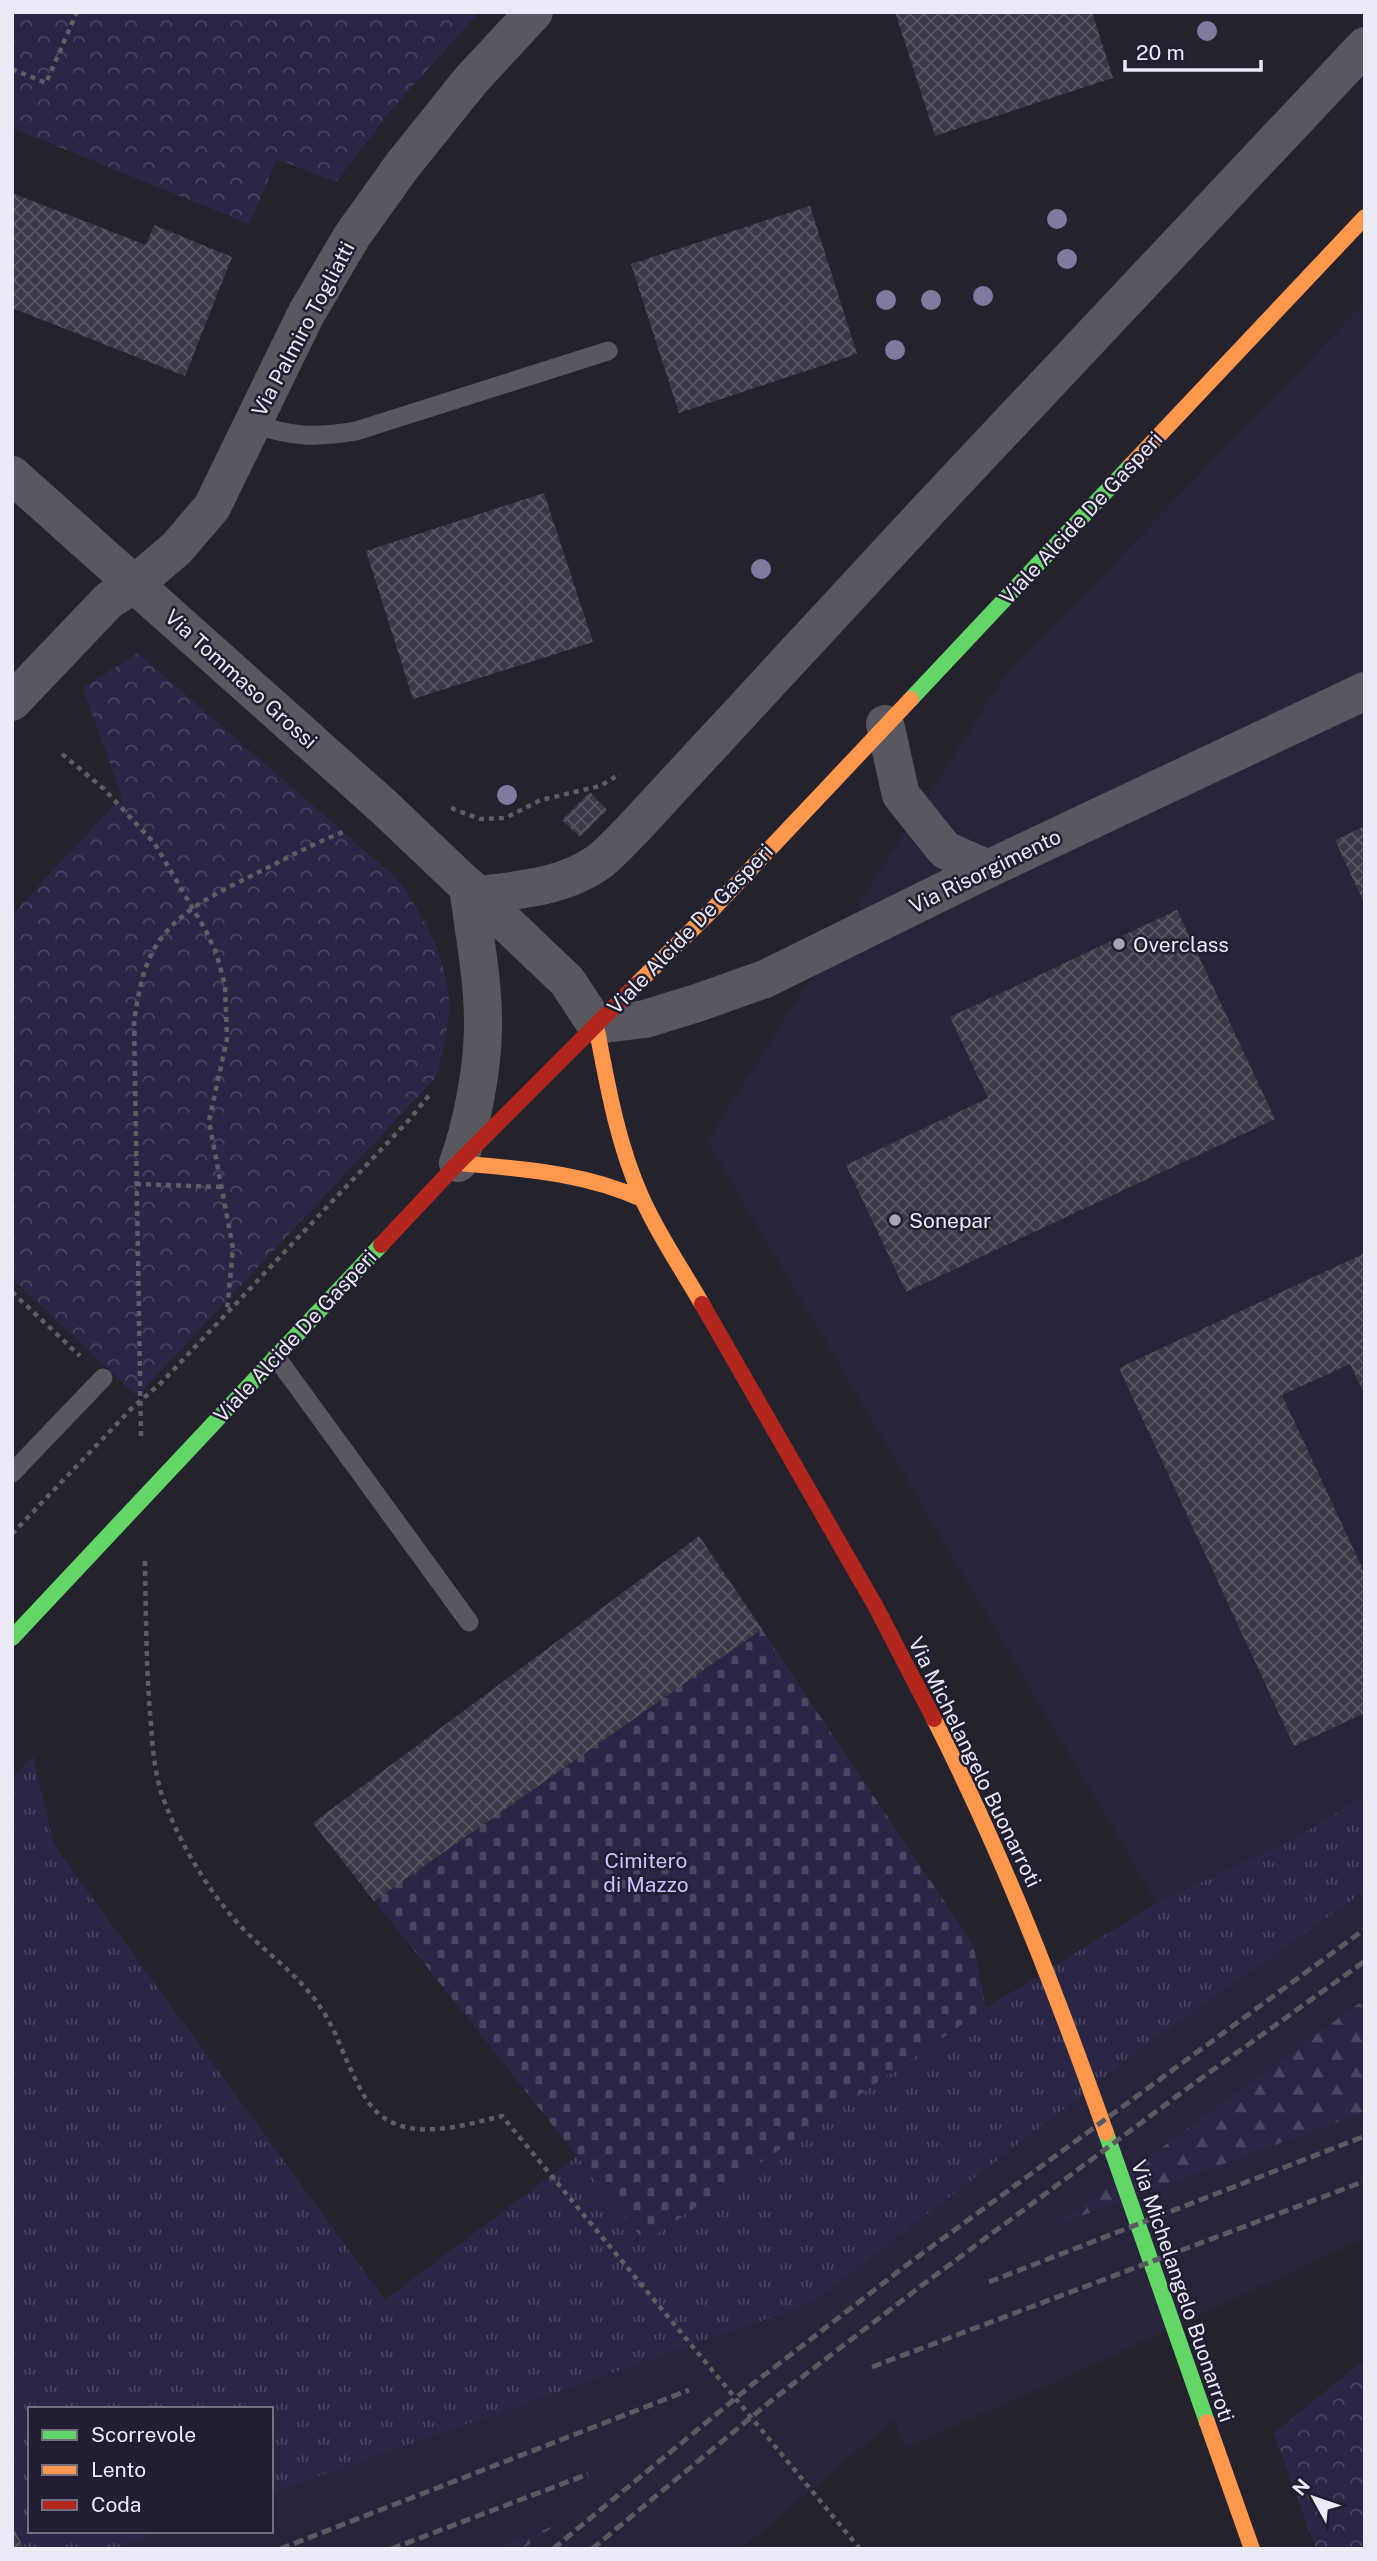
<svg xmlns="http://www.w3.org/2000/svg" width="1377" height="2561" viewBox="0 0 1377 2561" font-family="'Public Sans',sans-serif">
<defs>
<pattern id="grass-tufts" width="24" height="20" patternUnits="userSpaceOnUse" patternTransform="scale(1.75)"><rect width="24" height="20" fill="#2b2546"/><path d="M3 7l-1-3M5 7V3M7 7l1-3M15 17l-1-3M17 17v-4M19 17l1-3" fill="none" stroke="#4a4561"/></pattern>
<pattern id="forest-firs" width="22" height="20" patternUnits="userSpaceOnUse" patternTransform="scale(1.75)"><rect width="22" height="20" fill="#2b2546"/><path d="M5 1l3.5 6h-7zM16 11l3.5 6h-7z" fill="#4a4561"/></pattern>
<pattern id="cemetery-stones" width="16" height="16" patternUnits="userSpaceOnUse" patternTransform="scale(1.75)"><rect width="16" height="16" fill="#2b2546"/><path d="M2 7V4a2 2 0 0 1 4 0v3zM10 15v-3a2 2 0 0 1 4 0v3z" fill="#4a4561"/></pattern>
<pattern id="park-crowns" width="20" height="18" patternUnits="userSpaceOnUse" patternTransform="scale(1.75)"><rect width="20" height="18" fill="#2b2546"/><path d="M2 6a3 3 0 1 1 6 0M12 15a3 3 0 1 1 6 0" fill="none" stroke="#4a4561"/></pattern>
<pattern id="building-cross-hatch" width="8" height="8" patternUnits="userSpaceOnUse" patternTransform="scale(1.75)"><rect width="8" height="8" fill="#3b3945"/><path d="M0 0l8 8M0 8l8-8" fill="none" stroke="#585661"/></pattern>
</defs>
<rect width="100%" height="100%" fill="#24222d"/>
<path fill="#27243b" d="M 1365,302 L 1365,1795 L 1302,1834 L 1157,1903 L 707,1141 L 1002,680 Z
M 1365,1891 L 1365,1999 L 1057,2225 L 1365,2112 L 1365,2238 L 1087,2368 L 905,2448 L 894,2420 L 741,2549 L 523,2549 L 551,2528 L 493,2549 L 113,2549 L 163,2531 L 271,2531 L 271,2493 L 812,2303 L 1157,2037 Z"/>
<path fill="url(#grass-tufts)" d="M 33,1756 L 54,1845 L 385,2300 L 577,2156 L 645,2241 L 986,2008 L 1157,1903 L 1302,1834 L 1365,1795 L 1365,1891 L 1157,2037 L 812,2303 L 271,2493 L 271,2409 L 30,2409 L 30,2531 L 163,2531 L 113,2549 L 24,2549 L 12,2524 L 12,1779 Z"/>
<path fill="url(#forest-firs)" d="M 1365,1999 L 1365,2112 L 1054,2226 Z
M 554,2526 L 523,2549 L 493,2549 Z"/>
<path fill="url(#cemetery-stones)" d="M 699,1536 L 973,1944 L 986,2008 L 645,2242 L 313,1823 Z"/>
<path fill="url(#park-crowns)" d="M 12,12 L 479,12 L 388,114 L 336,182 L 277,159 L 249,224 L 12,128 Z
M 138,653 L 397,879 C 421,913 443,949 448,992 C 452,1020 443,1050 436,1077 L 137,1396 L 12,1279 L 12,915 L 122,796 L 83,688 Z
M 1365,2359 L 1365,2549 L 1316,2549 L 1274,2433 Z"/>
<path fill="url(#building-cross-hatch)" d="M 895,12 L 1092,12 L 1113,78 L 935,136 Z
M 12,193 L 146,245 L 154,225 L 232,257 L 185,376 L 12,308 Z
M 810,206 L 857,354 L 679,413 L 631,264 Z
M 544,493 L 593,642 L 413,699 L 366,551 Z
M 590,792 L 607,810 L 580,837 L 562,820 Z
M 1365,826 L 1365,905 L 1335,840 Z
M 1177,910 L 1275,1119 L 906,1292 L 846,1165 L 988,1098 L 950,1017 Z
M 1365,1253 L 1365,1395 L 1350,1364 L 1282,1395 L 1365,1574 L 1365,1713 L 1294,1746 L 1119,1368 Z
M 699,1536 L 762,1629 L 374,1901 L 313,1823 Z
M 12,2524 L 24,2549 L 12,2549 Z"/>
<g fill="none" stroke-linecap="round" stroke-linejoin="round">
<path stroke="#5f5e65" stroke-width="4.5" stroke-dasharray="5 5" stroke-linecap="butt" d="M 12,69 L 46,83 L 77,12
M 62,754 L 104,789 L 155,844 L 206,931 L 217,955 L 225,986 L 227,1039 L 209,1121 L 233,1248 L 227,1311
M 451,808 L 480,819 L 505,818 L 541,800 L 600,786 L 620,774
M 136,1184 L 221,1187
M 12,1292 L 80,1356
M 141,1436 L 134,1021 C 138,998 141,974 152,953 C 174,910 222,891 263,870 C 290,856 317,842 346,831
M 12,1534 L 132,1408 L 161,1383 L 409,1120 L 431,1093
M 145,1561 C 146,1615 146,1670 151,1725 C 153,1751 155,1779 165,1803 C 180,1842 202,1880 229,1913 C 256,1947 297,1971 321,2008 C 334,2027 341,2049 351,2070 C 358,2085 366,2103 379,2114 C 412,2142 465,2125 502,2116 L 860,2549"/>
<path stroke="#595861" stroke-width="19" d="M 253,424 C 293,437 315,438 356,431 L 608,351
M 276,1357 L 469,1622
M 12,1473 L 103,1378"/>
<path stroke="#595861" stroke-width="38" d="M 12,475 L 384,807 L 567,981 L 596,1025 L 645,1019 L 697,1003 L 765,979 L 988,869 L 1365,691
M 12,702 L 109,600 L 135,584 L 177,548 L 212,507 L 306,314 L 352,236 L 402,166 L 471,80 L 534,12
M 885,724 L 901,795 L 945,850 L 988,869
M 478,895 C 519,890 565,887 600,861 C 611,852 622,840 632,830 L 931,507 L 1365,46
M 458,1163 C 472,1125 482,1071 483,1031 C 484,983 474,934 468,886"/>
<path stroke="#63d668" stroke-width="16" d="M 911,699 L 1131,465
M 12,1638 L 381,1245
M 1106,2133 L 1207,2422"/>
<path stroke="#ff974d" stroke-width="16" d="M 1131,465 L 1365,217
M 636,985 L 713,909 L 911,699
M 596,1025 C 607,1083 617,1142 641,1196 C 657,1233 682,1269 702,1304
M 458,1163 C 521,1169 583,1172 642,1199
M 934,1719 C 1002,1853 1056,1992 1106,2133
M 1207,2422 L 1252,2549"/>
<path stroke="#b3261e" stroke-width="16" d="M 381,1245 L 458,1163 L 636,985
M 702,1304 L 876,1607 L 934,1719"/>
<path stroke="#5b5962" stroke-width="5" stroke-dasharray="10 5" stroke-linecap="butt" d="M 989,2282 L 1365,2136
M 872,2367 L 1365,2181
M 280,2549 L 689,2390
M 391,2549 L 588,2474
M 553,2549 L 754,2383 L 908,2264 L 1365,1929
M 592,2549 L 772,2400 L 925,2283 L 1196,2082 L 1365,1961"/>
</g>
<g fill="#7e7b9f">
<circle cx="1207" cy="31" r="10"/>
<circle cx="1057" cy="219" r="10"/>
<circle cx="1067" cy="259" r="10"/>
<circle cx="983" cy="296" r="10"/>
<circle cx="886" cy="300" r="10"/>
<circle cx="931" cy="300" r="10"/>
<circle cx="895" cy="350" r="10"/>
<circle cx="761" cy="569" r="10"/>
<circle cx="507" cy="795" r="10"/>
</g>
<g fill="#a5a4b0" stroke="#211e31" stroke-width="2.5">
<circle cx="1119" cy="944" r="7"/>
<circle cx="895" cy="1220" r="7"/>
</g>
<g text-anchor="middle" dominant-baseline="central" stroke-width="5" stroke-linejoin="round" paint-order="stroke">
<g font-size="21" fill="#ebeaf7" stroke="#211e31">
<text transform="translate(303 329) rotate(-62)">Via Palmiro Togliatti</text>
<text transform="translate(1081 518) rotate(-47)">Viale Alcide De Gasperi</text>
<text transform="translate(241 679) rotate(42)">Via Tommaso Grossi</text>
<text transform="translate(985 871) rotate(-26)">Via Risorgimento</text>
<text transform="translate(690 929) rotate(-46)">Viale Alcide De Gasperi</text>
<text transform="translate(295 1336) rotate(-47)">Viale Alcide De Gasperi</text>
<text transform="translate(975 1762) rotate(64)">Via Michelangelo Buonarroti</text>
<text transform="translate(1183 2291) rotate(71)">Via Michelangelo Buonarroti</text>
</g>
<g font-size="21" fill="#ebeaf7" stroke="#211e31" text-anchor="start">
<text x="1133" y="944">Overclass</text>
<text x="909" y="1220">Sonepar</text>
</g>
<g font-size="21" fill="#c8c3fd" stroke="#211e31">
<text x="646" y="1860">Cimitero<tspan x="646" dy="24">di Mazzo</tspan></text>
</g>
</g>
<rect width="1377" height="2561" fill="none" stroke="#ebeaf7" stroke-width="28"/>
<rect x="28" y="2407" width="245" height="126" fill="#211e31" stroke="#727080" stroke-width="2"/>
<rect x="42" y="2430" width="35" height="10" fill="#63d668" stroke="#727080" stroke-width="2"/>
<text x="91" y="2442" font-size="21" fill="#ebeaf7">Scorrevole</text>
<rect x="42" y="2465" width="35" height="10" fill="#ff974d" stroke="#727080" stroke-width="2"/>
<text x="91" y="2477" font-size="21" fill="#ebeaf7">Lento</text>
<rect x="42" y="2500" width="35" height="10" fill="#b3261e" stroke="#727080" stroke-width="2"/>
<text x="91" y="2512" font-size="21" fill="#ebeaf7">Coda</text>
<g transform="translate(1314 2498) rotate(310)" stroke="#211e31" stroke-width="5" paint-order="stroke">
<path d="M0-5L12 26L0 18L-12 26Z" fill="#ebeaf7"/>
<text y="-10" font-size="19" font-weight="bold" text-anchor="middle" fill="#ebeaf7">N</text>
</g>
<path d="M1125 60v10h136v-10" fill="none" stroke="#ebeaf7" stroke-width="3.5"/>
<text x="1136" y="60" font-size="21" fill="#ebeaf7" stroke="#211e31" stroke-width="5" paint-order="stroke">20 m</text>
</svg>
